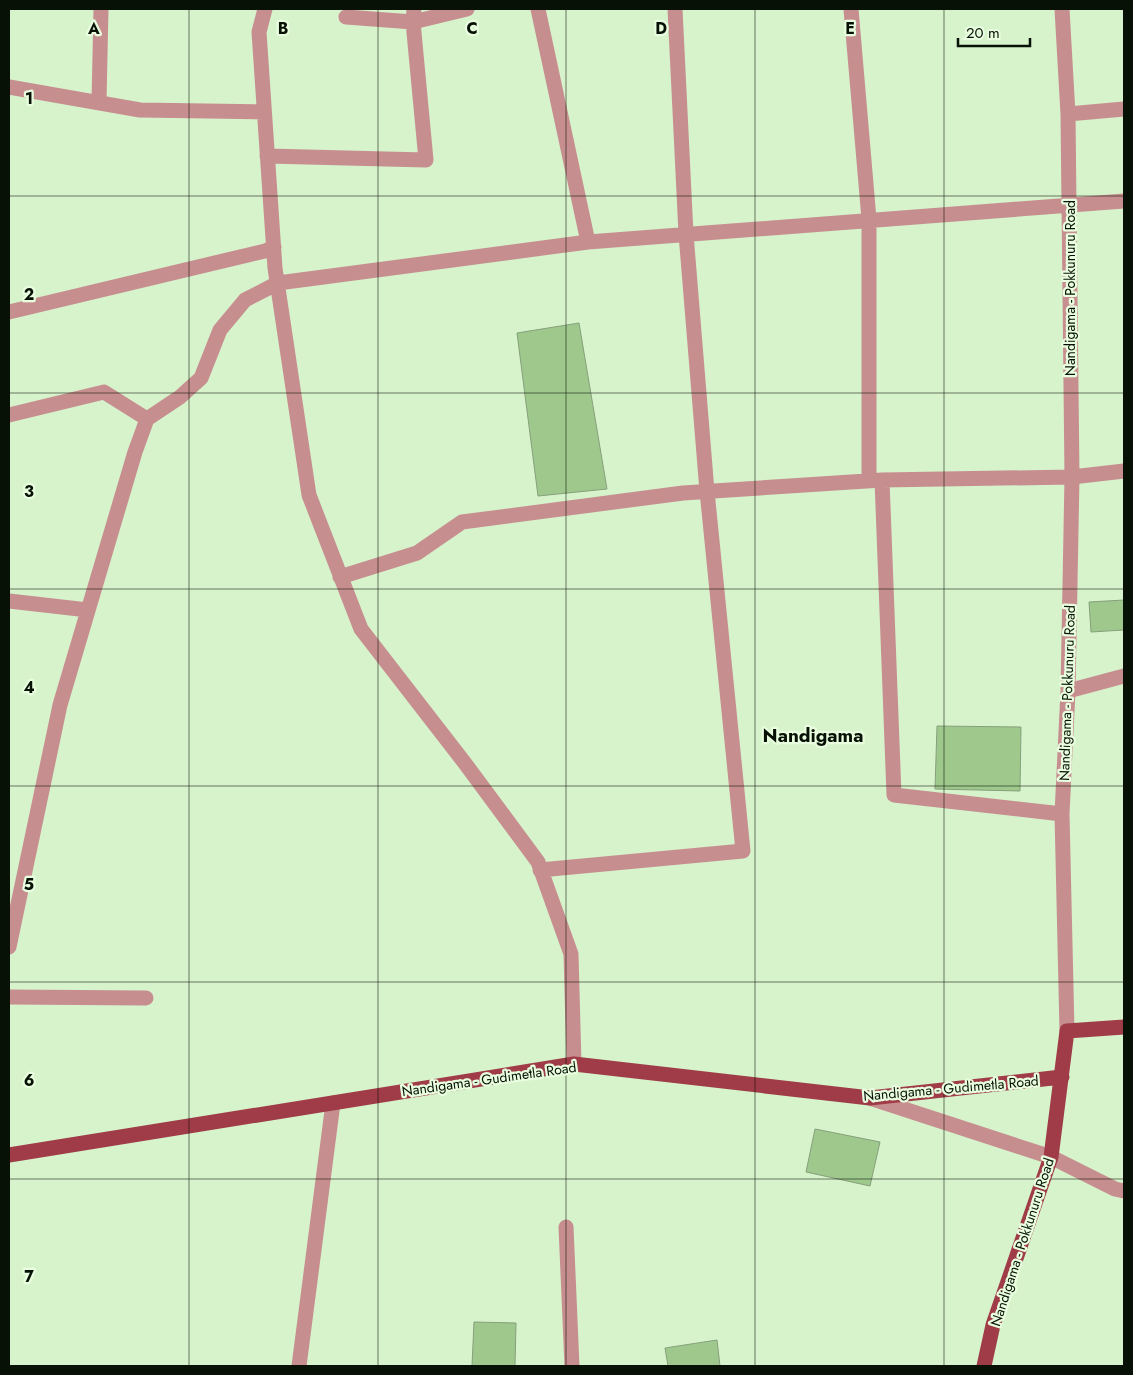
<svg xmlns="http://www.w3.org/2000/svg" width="1133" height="1375" viewBox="0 0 1133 1375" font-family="Jost,sans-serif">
<rect width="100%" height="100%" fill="#d7f3cc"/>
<path fill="#9ec88c" stroke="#86a07c" d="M 579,323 L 607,489 L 538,496 L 517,333 Z
M 1124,600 L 1124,630 L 1091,632 L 1089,602 Z
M 937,726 L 1021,727 L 1020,791 L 935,789 Z
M 815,1129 L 880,1142 L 870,1186 L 806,1172 Z
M 474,1322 L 516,1323 L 515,1366 L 472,1366 Z
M 717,1340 L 720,1366 L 668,1366 L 665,1348 Z"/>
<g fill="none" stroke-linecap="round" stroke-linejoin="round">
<path stroke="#c78e90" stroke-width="15" d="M 265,9 L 259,32 L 275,268 L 309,495 L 361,629 L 464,762 L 538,862 L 571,954 L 574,1064
M 538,9 L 588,242
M 851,9 L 869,219 L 869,481
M 1062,9 L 1068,114 L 1072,477 L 1068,691 L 1062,814 L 1067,1031
M 346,17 L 413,22 L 467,9
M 9,87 L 140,110 L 264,112
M 99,102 L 101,9
M 1068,114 L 1124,109
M 267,156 L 426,160 L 413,22 L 414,9
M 9,312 L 265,251 L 274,247
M 9,415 L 104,392 L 147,419
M 882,480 L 894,795 L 1062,814
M 340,577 L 417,553 L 462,522 L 683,493 L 882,480 L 1072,477 L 1124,471
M 9,601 L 88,610
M 1068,691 L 1124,676
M 540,870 L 743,851 L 707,491 L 686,234 L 675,9
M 9,947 L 60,705 L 135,452 L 147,419 L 180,397 L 201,378 L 220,330 L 245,300 L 278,283 L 588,242 L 1124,201
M 9,997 L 146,998
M 870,1098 L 1051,1157 L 1115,1189 L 1124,1191
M 566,1227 L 572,1366
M 299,1366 L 333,1103"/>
<path stroke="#9f3c47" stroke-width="15" d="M 9,1155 L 574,1064 L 870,1098 L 1062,1077
M 984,1366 L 993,1325 L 1051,1157 L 1067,1031 L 1124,1027"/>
</g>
<path fill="none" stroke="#081105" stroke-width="1" stroke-opacity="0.55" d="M 189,9 L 189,1366M 378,9 L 378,1366M 566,9 L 566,1366M 755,9 L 755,1366M 944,9 L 944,1366M 9,196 L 1124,196M 9,393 L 1124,393M 9,589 L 1124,589M 9,786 L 1124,786M 9,982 L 1124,982M 9,1179 L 1124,1179"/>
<g text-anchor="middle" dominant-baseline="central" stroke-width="4.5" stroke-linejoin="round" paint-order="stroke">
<g font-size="14" fill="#081105" stroke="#e8fedf">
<text transform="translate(1070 288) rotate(-90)">Nandigama - Pokkunuru Road</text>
<text transform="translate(1067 693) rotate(-88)">Nandigama - Pokkunuru Road</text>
<text transform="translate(489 1079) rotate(-8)">Nandigama - Gudimetla Road</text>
<text transform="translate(951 1088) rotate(-5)">Nandigama - Gudimetla Road</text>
<text transform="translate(1022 1242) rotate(-72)">Nandigama - Pokkunuru Road</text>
</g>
<g font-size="19" font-weight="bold" fill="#081105" stroke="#e8fedf">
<text x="813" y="735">Nandigama</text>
</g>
</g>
<g font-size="16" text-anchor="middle" font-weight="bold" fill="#081105" stroke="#e8fedf" stroke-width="4.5" stroke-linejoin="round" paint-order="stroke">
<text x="94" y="34">A</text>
<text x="283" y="34">B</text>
<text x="472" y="34">C</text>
<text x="661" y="34">D</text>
<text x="850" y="34">E</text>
<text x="29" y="104">1</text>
<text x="29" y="300">2</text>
<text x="29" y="497">3</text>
<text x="29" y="693">4</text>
<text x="29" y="890">5</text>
<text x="29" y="1086">6</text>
<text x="29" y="1282">7</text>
</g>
<rect width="1133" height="1375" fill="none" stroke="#081105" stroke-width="20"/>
<path d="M958 38v8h72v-8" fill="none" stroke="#081105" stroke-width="2.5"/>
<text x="966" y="38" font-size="15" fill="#081105" stroke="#e8fedf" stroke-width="4" paint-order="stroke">20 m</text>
</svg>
